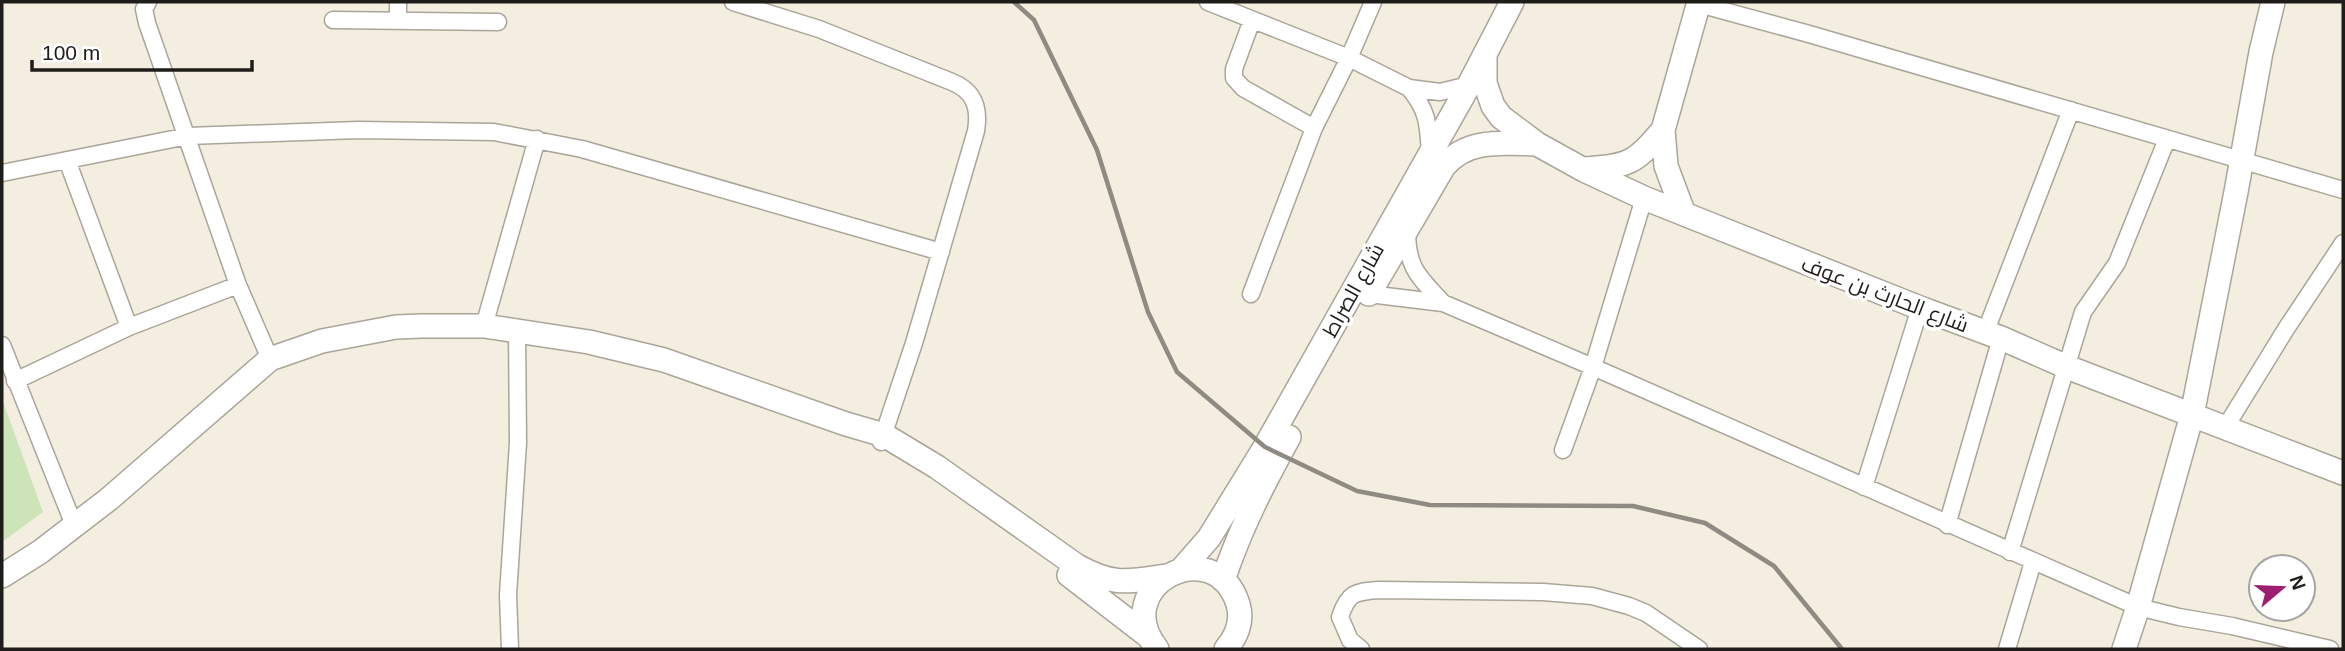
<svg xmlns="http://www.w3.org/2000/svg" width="2345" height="651" viewBox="0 0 2345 651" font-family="Arial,Cairo,sans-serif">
<rect width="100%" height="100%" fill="#f4eee1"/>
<path fill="#cde3b8" d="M 2,399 L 43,512 L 2,542 Z"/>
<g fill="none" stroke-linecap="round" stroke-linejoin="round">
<defs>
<path id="street" d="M 148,2 L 144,9 L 147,23 L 238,285 L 270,359
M 733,2 L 819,29 L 952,82 C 974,91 980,107 976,131 L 914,343 L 881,442
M 1208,2 L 1349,58 L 1409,88 L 1440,92 L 1469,85
M 1699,4 L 1809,34 L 2343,190
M 333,20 L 498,22
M 1252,20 L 1234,69 L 1234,78 L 1243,88 L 1314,128
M 398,21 L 398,2
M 1409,88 C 1428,111 1428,123 1430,153
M 67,160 L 129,327
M 2,173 L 188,136 L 358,130 L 494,132 L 582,149 L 941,252
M 1407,230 C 1407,268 1418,276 1443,303
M 1251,294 L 1314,128 L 1349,58 L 1373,2
M 1369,294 L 1443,303 L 1593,367 L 2138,607 L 2179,617 L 2232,626 L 2330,649
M 484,326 L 537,139
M 1985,333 L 2071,110
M 2,345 L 74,525
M 15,381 L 129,327 L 238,285
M 2225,428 L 2286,329 L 2343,243
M 1563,450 L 1593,367 L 1644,198
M 1864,487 L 1920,308
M 1947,525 L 2001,338
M 2010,552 L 2083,312 L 2117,263 L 2167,139
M 510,649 L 508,595 L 518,443 L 517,330
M 1361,649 L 1350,640 L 1340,617 C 1348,593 1354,592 1378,590 L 1543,592 L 1592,596 L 1629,606 L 1646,613 L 1699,649
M 2007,649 L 2033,562"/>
<path id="secondary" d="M 1485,54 L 1485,83 L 1493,106 L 1501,117 L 1537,144 L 1584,170 L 1644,198 L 1920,308 L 2001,338 L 2067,367 L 2343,473
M 1586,169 C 1630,165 1634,164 1663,130
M 1684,214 L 1666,166 L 1663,130 L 1699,2
M 1369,294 L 1444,166 C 1468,138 1503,143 1537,144
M 1181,570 L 1209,538 L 1265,447 L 1469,85 L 1512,2
M 1069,575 L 1148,636
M 2,576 L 40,552 L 109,499 L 270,359 L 322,341 L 396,327 L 421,326 L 484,326 L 589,342 L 664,360 L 846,424 L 884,435 L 937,467 L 1077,566 C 1114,586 1126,582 1166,576
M 1223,580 C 1241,527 1262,486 1289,437
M 1157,649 C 1107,586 1214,530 1238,604 C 1243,621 1237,636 1226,649
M 2124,649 L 2138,607 L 2192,415 L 2236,192 L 2261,52 L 2273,2"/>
</defs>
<use href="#street" stroke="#aaa599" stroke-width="19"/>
<use href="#secondary" stroke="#aaa599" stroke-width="26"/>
<use href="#street" stroke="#fff" stroke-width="16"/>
<use href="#secondary" stroke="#fff" stroke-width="23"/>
<path stroke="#8f8b82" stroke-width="4.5" d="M 1014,2 L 1034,20 L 1097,150 L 1148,312 L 1177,372 L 1265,447 L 1357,491 L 1430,505 L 1633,506 L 1705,523 L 1774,566 L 1842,649"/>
</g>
<g text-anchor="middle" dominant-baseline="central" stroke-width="7" stroke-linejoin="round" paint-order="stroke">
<g font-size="21" fill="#1f1d19" stroke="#fff">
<text transform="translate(1353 290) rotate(-61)">شارع الصراط</text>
<text transform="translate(1885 294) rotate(21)">شارع الحارث بن عوف</text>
</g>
</g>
<rect width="2345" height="651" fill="none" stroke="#1f1d19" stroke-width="7"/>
<g transform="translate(2282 588) rotate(71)"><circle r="33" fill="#ffffff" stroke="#a5a5a3" stroke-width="2"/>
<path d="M0-5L12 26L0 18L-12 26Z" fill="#9d1d70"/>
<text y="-10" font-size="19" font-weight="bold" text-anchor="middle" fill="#1f1d19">N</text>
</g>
<path d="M32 60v10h220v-10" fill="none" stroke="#1f1d19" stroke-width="3.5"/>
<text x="42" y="60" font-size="21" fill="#1f1d19" stroke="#ffffff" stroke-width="5" paint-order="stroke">100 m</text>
</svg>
